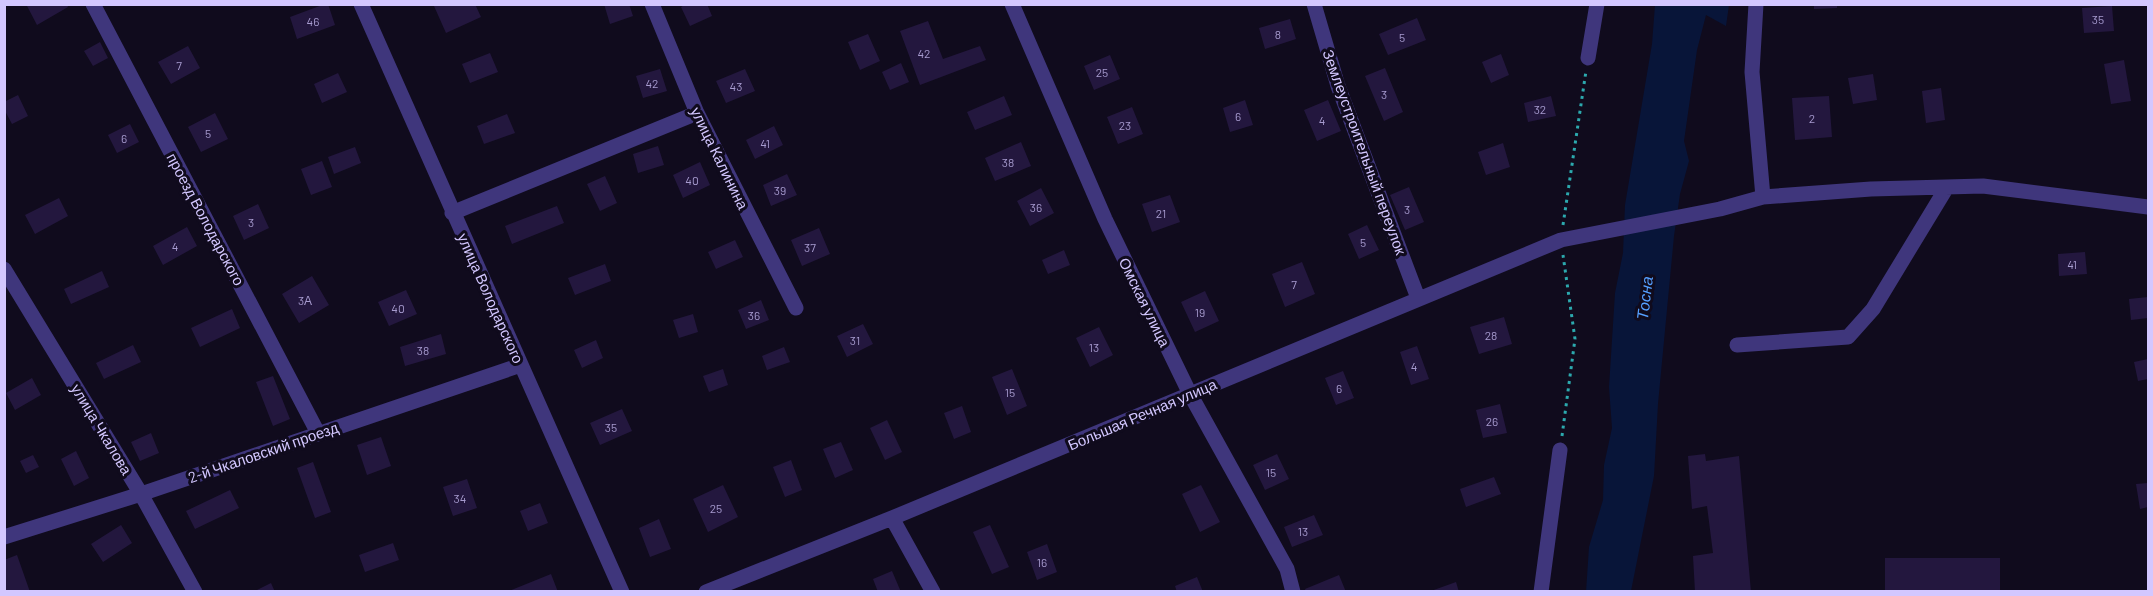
<svg xmlns="http://www.w3.org/2000/svg" width="2153" height="596" viewBox="0 0 2153 596" font-family="Barlow,sans-serif">
<rect width="100%" height="100%" fill="#100b1d"/>
<path fill="#081539" d="M 1655,5 L 1729,5 L 1726,26 L 1706,15 L 1697,50 L 1684,141 L 1689,161 L 1680,194 L 1674,236 L 1658,404 L 1654,476 L 1631,591 L 1586,592 L 1589,547 L 1603,500 L 1604,465 L 1612,428 L 1609,387 L 1615,293 L 1623,253 L 1625,205 L 1652,44 Z"/>
<path fill="#23173e" d="M 26,4 L 67,4 L 68,7 L 37,25 Z
M 325,4 L 328,4 L 335,25 L 297,39 L 290,17 Z
M 437,4 L 475,4 L 481,17 L 446,33 L 434,6 Z
M 604,4 L 629,4 L 633,16 L 610,24 Z
M 686,4 L 707,4 L 712,16 L 690,26 L 681,7 Z
M 1814,4 L 1837,4 L 1837,8 L 1814,9 Z
M 2112,6 L 2114,31 L 2084,33 L 2082,8 Z
M 1417,18 L 1426,40 L 1388,55 L 1379,34 Z
M 1290,19 L 1296,39 L 1265,49 L 1259,28 Z
M 928,21 L 943,59 L 980,46 L 986,60 L 920,85 L 900,31 Z
M 868,34 L 880,61 L 860,70 L 848,42 Z
M 100,42 L 108,58 L 93,66 L 84,51 Z
M 188,46 L 200,68 L 171,84 L 158,62 Z
M 490,53 L 498,72 L 470,83 L 462,64 Z
M 1501,54 L 1509,75 L 1491,83 L 1482,62 Z
M 1110,55 L 1120,79 L 1094,90 L 1084,66 Z
M 2124,60 L 2131,101 L 2111,104 L 2104,64 Z
M 901,63 L 909,82 L 890,90 L 882,72 Z
M 1385,68 L 1403,112 L 1384,121 L 1365,76 Z
M 660,69 L 667,91 L 643,98 L 636,76 Z
M 745,69 L 755,91 L 726,103 L 716,81 Z
M 338,73 L 347,92 L 322,103 L 314,84 Z
M 1873,74 L 1877,100 L 1853,104 L 1848,78 Z
M 1941,88 L 1945,120 L 1926,123 L 1922,91 Z
M 18,95 L 28,116 L 12,124 L 4,109 L 4,102 Z
M 1004,96 L 1012,115 L 975,130 L 967,112 Z
M 1551,96 L 1556,116 L 1528,122 L 1524,103 Z
M 1829,96 L 1832,137 L 1795,140 L 1792,98 Z
M 1245,100 L 1253,125 L 1230,132 L 1223,108 Z
M 1328,100 L 1341,131 L 1317,141 L 1304,110 Z
M 1132,107 L 1143,134 L 1118,144 L 1107,117 Z
M 215,113 L 228,139 L 201,152 L 188,127 Z
M 507,114 L 515,133 L 484,144 L 477,126 Z
M 130,124 L 139,142 L 117,153 L 108,135 Z
M 774,126 L 783,145 L 755,159 L 746,140 Z
M 1021,142 L 1031,166 L 995,181 L 985,158 Z
M 1503,143 L 1510,167 L 1486,175 L 1478,152 Z
M 658,146 L 664,165 L 638,173 L 633,154 Z
M 355,147 L 361,163 L 334,174 L 328,157 Z
M 322,161 L 332,187 L 311,195 L 301,169 Z
M 700,162 L 710,185 L 683,198 L 673,175 Z
M 787,174 L 797,195 L 771,206 L 763,185 Z
M 605,176 L 617,203 L 600,211 L 587,184 Z
M 1409,187 L 1424,222 L 1405,230 L 1390,195 Z
M 1041,188 L 1054,213 L 1030,226 L 1017,201 Z
M 1170,195 L 1180,222 L 1152,232 L 1142,204 Z
M 59,198 L 68,216 L 35,234 L 25,215 Z
M 258,204 L 269,228 L 244,240 L 233,216 Z
M 557,206 L 564,223 L 512,244 L 505,226 Z
M 1367,225 L 1379,250 L 1359,259 L 1348,234 Z
M 187,227 L 197,246 L 163,265 L 153,246 Z
M 819,228 L 830,254 L 802,266 L 791,240 Z
M 735,240 L 743,257 L 716,269 L 708,252 Z
M 1064,250 L 1070,265 L 1048,274 L 1042,260 Z
M 2085,252 L 2087,274 L 2059,276 L 2058,254 Z
M 1302,262 L 1315,294 L 1285,307 L 1272,274 Z
M 605,264 L 611,281 L 575,295 L 568,278 Z
M 102,271 L 109,287 L 71,304 L 64,289 Z
M 312,276 L 329,305 L 299,323 L 282,294 Z
M 406,290 L 417,314 L 389,326 L 378,302 Z
M 1205,291 L 1219,321 L 1195,332 L 1181,302 Z
M 2148,297 L 2148,318 L 2131,320 L 2129,299 Z
M 761,300 L 769,320 L 746,329 L 738,310 Z
M 232,309 L 240,328 L 200,347 L 191,328 Z
M 693,314 L 698,332 L 679,338 L 673,320 Z
M 1504,317 L 1512,344 L 1479,354 L 1470,327 Z
M 863,324 L 873,344 L 847,357 L 837,336 Z
M 1099,327 L 1113,355 L 1090,367 L 1076,338 Z
M 441,334 L 446,354 L 405,366 L 400,347 Z
M 596,340 L 603,358 L 582,368 L 574,350 Z
M 133,345 L 141,362 L 104,379 L 96,363 Z
M 1417,346 L 1429,379 L 1411,385 L 1400,352 Z
M 784,347 L 790,362 L 767,370 L 762,356 Z
M 2148,359 L 2148,379 L 2138,381 L 2134,362 Z
M 723,369 L 728,385 L 709,392 L 703,376 Z
M 1012,369 L 1027,406 L 1007,415 L 992,377 Z
M 1343,371 L 1354,398 L 1336,405 L 1325,378 Z
M 273,376 L 290,419 L 273,426 L 256,382 Z
M 32,378 L 41,395 L 15,410 L 6,393 Z
M 1500,404 L 1507,433 L 1483,438 L 1476,410 Z
M 962,406 L 971,432 L 954,439 L 944,413 Z
M 622,409 L 632,431 L 600,445 L 590,423 Z
M 887,420 L 902,452 L 885,460 L 870,428 Z
M 151,433 L 159,453 L 140,461 L 131,442 Z
M 381,437 L 391,466 L 367,475 L 357,445 Z
M 841,442 L 853,470 L 835,478 L 823,449 Z
M 76,451 L 89,478 L 74,486 L 61,459 Z
M 1277,454 L 1289,479 L 1265,490 L 1253,465 Z
M 1705,454 L 1706,461 L 1739,456 L 1751,592 L 1695,592 L 1693,556 L 1713,553 L 1707,506 L 1692,509 L 1688,456 Z
M 33,455 L 39,467 L 26,473 L 20,461 Z
M 791,460 L 802,490 L 785,497 L 773,467 Z
M 313,462 L 331,512 L 315,518 L 297,468 Z
M 1494,477 L 1501,494 L 1466,507 L 1460,489 Z
M 467,479 L 477,508 L 453,516 L 443,487 Z
M 2148,483 L 2148,507 L 2140,509 L 2136,484 Z
M 723,485 L 738,517 L 708,532 L 693,499 Z
M 1201,485 L 1220,522 L 1200,532 L 1182,494 Z
M 230,490 L 239,508 L 195,529 L 186,511 Z
M 540,503 L 548,523 L 528,531 L 520,511 Z
M 1314,515 L 1323,535 L 1292,547 L 1284,527 Z
M 659,519 L 671,549 L 650,557 L 639,528 Z
M 121,525 L 132,543 L 103,562 L 91,544 Z
M 990,525 L 1009,567 L 992,574 L 973,532 Z
M 393,543 L 399,560 L 365,572 L 359,555 Z
M 1047,544 L 1057,572 L 1037,580 L 1027,552 Z
M 17,555 L 30,592 L 4,592 L 4,560 Z
M 1885,558 L 2000,558 L 2000,592 L 1885,592 Z
M 892,571 L 901,592 L 878,592 L 873,579 Z
M 551,574 L 558,592 L 509,592 L 509,591 Z
M 1339,575 L 1346,592 L 1306,592 L 1305,589 Z
M 1197,577 L 1203,592 L 1177,592 L 1175,586 Z
M 1456,582 L 1459,592 L 1431,592 L 1431,591 Z
M 271,583 L 275,592 L 253,592 Z"/>
<g fill="none" stroke-linecap="round" stroke-linejoin="round">
<path stroke="#2ca9ae" stroke-width="3" stroke-dasharray="3 4.5" stroke-linecap="butt" d="M 1563,225 L 1586,71
M 1562,436 L 1575,339 L 1563,255"/>
<path stroke="#3f367c" stroke-width="15" d="M 93,4 L 318,433
M 361,4 L 622,592
M 652,4 L 697,113 L 796,308
M 1012,4 L 1105,219 L 1190,394 L 1287,569 L 1293,592
M 1314,4 L 1338,86 L 1418,298
M 1756,4 L 1752,72 L 1763,197
M 1588,58 L 1597,4
M 452,213 L 697,113
M 4,269 L 141,494 L 195,592
M 1737,345 L 1848,337 L 1873,309 L 1947,187
M 892,518 L 933,592
M 4,537 L 141,494 L 521,365
M 706,592 L 892,518 L 1561,240 L 1720,209 L 1763,197 L 1871,189 L 1983,186 L 2148,207
M 1541,592 L 1560,450"/>
</g>
<g text-anchor="middle" dominant-baseline="central" stroke-width="6" stroke-linejoin="round" paint-order="stroke">
<g font-size="12" fill="#a79bcf">
<text x="2098" y="19">35</text>
<text x="313" y="21">46</text>
<text x="1278" y="34">8</text>
<text x="1402" y="37">5</text>
<text x="924" y="53">42</text>
<text x="179" y="65">7</text>
<text x="1102" y="72">25</text>
<text x="652" y="83">42</text>
<text x="736" y="86">43</text>
<text x="1384" y="94">3</text>
<text x="1540" y="109">32</text>
<text x="1238" y="116">6</text>
<text x="1812" y="118">2</text>
<text x="1322" y="120">4</text>
<text x="1125" y="125">23</text>
<text x="208" y="133">5</text>
<text x="124" y="138">6</text>
<text x="765" y="143">41</text>
<text x="1008" y="162">38</text>
<text x="692" y="180">40</text>
<text x="780" y="190">39</text>
<text x="1036" y="207">36</text>
<text x="1407" y="209">3</text>
<text x="1161" y="213">21</text>
<text x="251" y="222">3</text>
<text x="1363" y="242">5</text>
<text x="175" y="246">4</text>
<text x="810" y="247">37</text>
<text x="2072" y="264">41</text>
<text x="1294" y="284">7</text>
<text x="305" y="300">3А</text>
<text x="398" y="308">40</text>
<text x="1200" y="312">19</text>
<text x="754" y="315">36</text>
<text x="1491" y="335">28</text>
<text x="855" y="340">31</text>
<text x="1094" y="347">13</text>
<text x="423" y="350">38</text>
<text x="1414" y="366">4</text>
<text x="1339" y="388">6</text>
<text x="1010" y="392">15</text>
<text x="1492" y="421">26</text>
<text x="611" y="427">35</text>
<text x="1271" y="472">15</text>
<text x="460" y="498">34</text>
<text x="716" y="508">25</text>
<text x="1303" y="531">13</text>
<text x="1042" y="562">16</text>
</g>
<g font-size="15" fill="#d3c7ff" stroke="#100b1d">
<text transform="translate(1365 152) rotate(70)">Землеустроительный переулок</text>
<text transform="translate(720 158) rotate(64)">улица Калинина</text>
<text transform="translate(206 219) rotate(62)">проезд Володарского</text>
<text transform="translate(491 298) rotate(66)">улица Володарского</text>
<text transform="translate(1145 302) rotate(64)">Омская улица</text>
<text transform="translate(1142 414) rotate(-23)">Большая Речная улица</text>
<text transform="translate(102 429) rotate(59)">улица Чкалова</text>
<text transform="translate(263 452) rotate(-19)">2-й Чкаловский проезд</text>
</g>
<g font-size="16" font-style="italic" fill="#559fff" stroke="#100b1d">
<text transform="translate(1644 298) rotate(-83)">Тосна</text>
</g>
</g>
<rect width="2153" height="596" fill="none" stroke="#d3c7ff" stroke-width="12"/>
</svg>
